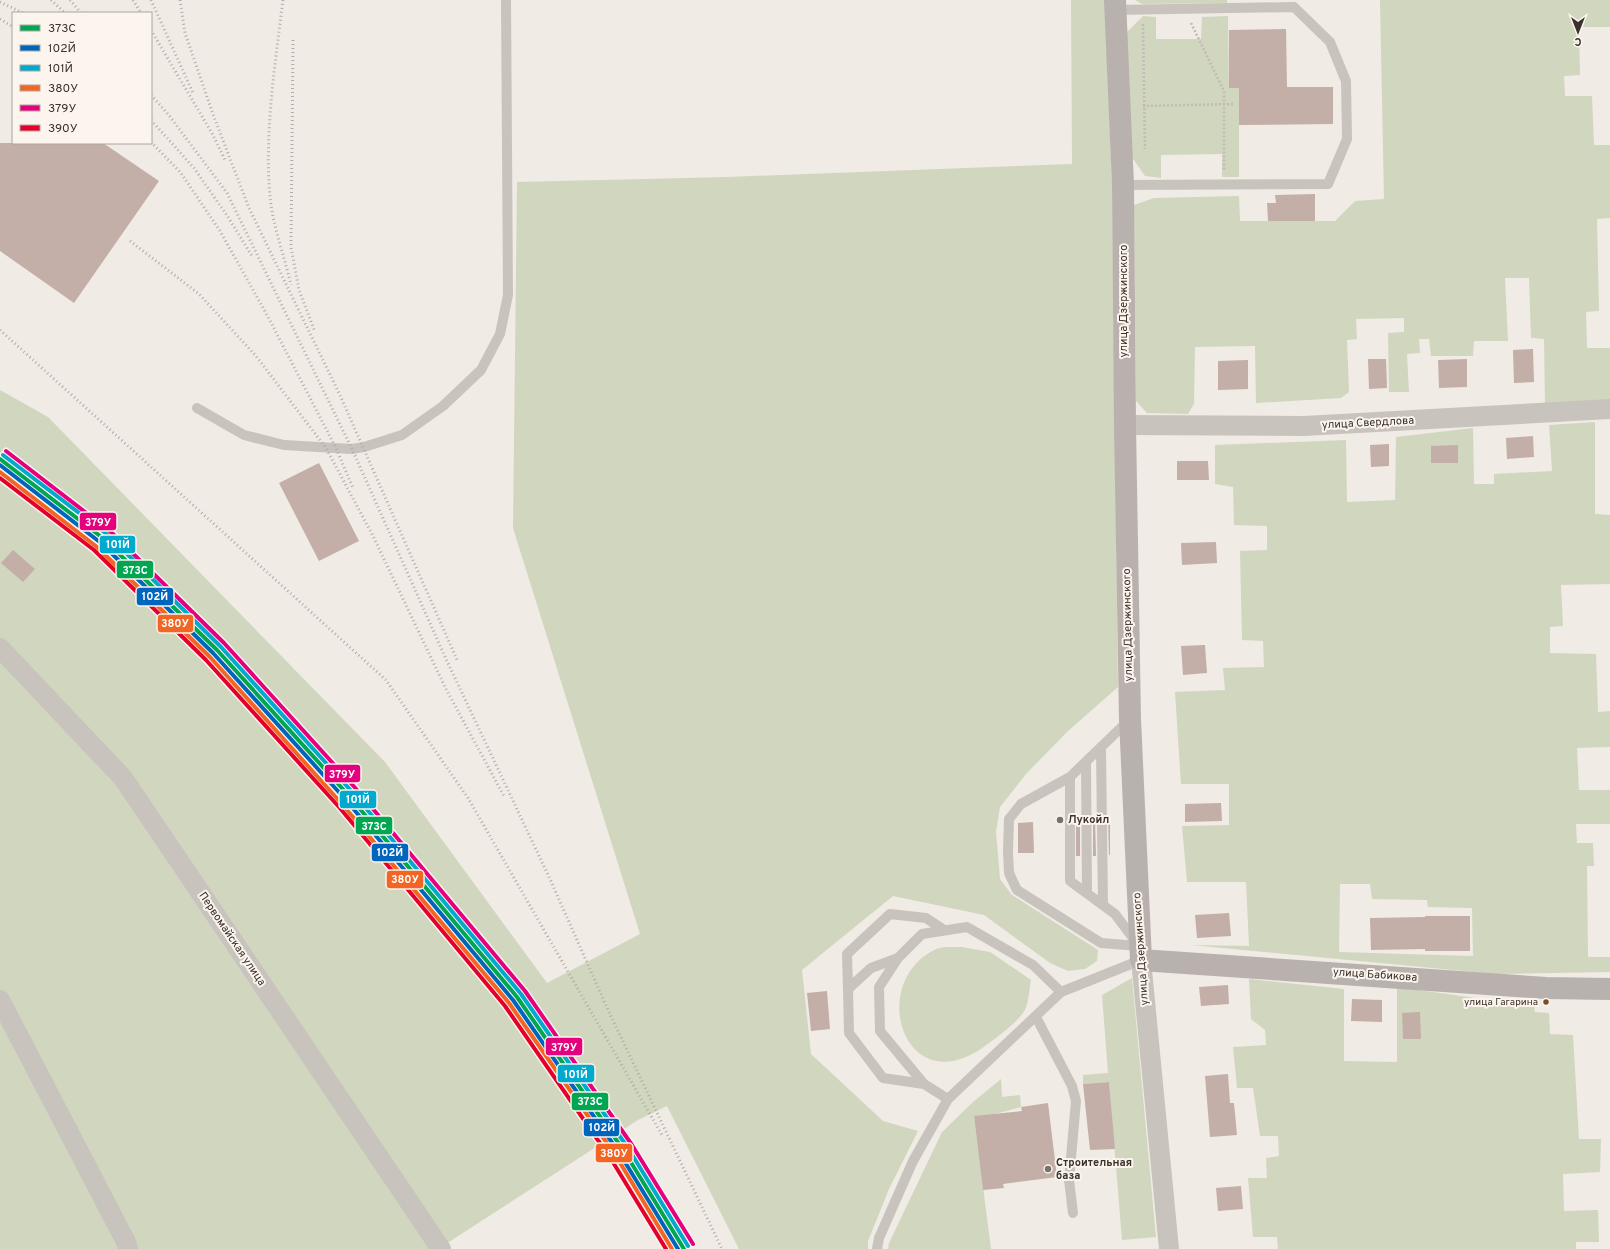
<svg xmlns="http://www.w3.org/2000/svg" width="1610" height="1249" viewBox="0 0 1610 1249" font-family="Overpass,sans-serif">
<rect width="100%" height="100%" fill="#f0ebe5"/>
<path fill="#d1d6bf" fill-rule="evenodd" d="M 1071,0 L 1105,0 L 1112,185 L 1118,687 L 1067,732 L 1026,774 L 1000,807 L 996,832 L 1000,879 L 1012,895 L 1098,950 L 1097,961 L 1085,969 L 1068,971 L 1050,963 L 984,915 L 893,896 L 802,970 L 811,1054 L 883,1121 L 918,1131 L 889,1189 L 868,1241 L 868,1249 L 739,1249 L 667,1106 L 638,1120 L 438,1249 L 0,1249 L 0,390 L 48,417 L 385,762 L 547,983 L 640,934 L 513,528 L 517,182 L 727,177 L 1072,164 Z
M 1135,0 L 1227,0 L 1227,3 L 1142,4 Z
M 1380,0 L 1610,0 L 1610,27 L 1579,27 L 1580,75 L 1564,76 L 1565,96 L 1592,96 L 1594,145 L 1610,145 L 1610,218 L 1597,219 L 1599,311 L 1586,312 L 1587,348 L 1610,348 L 1610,400 L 1545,404 L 1544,339 L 1531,338 L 1529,278 L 1505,278 L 1508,341 L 1474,341 L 1473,356 L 1431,356 L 1429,339 L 1419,339 L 1420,353 L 1407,354 L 1409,392 L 1389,392 L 1388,333 L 1404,332 L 1404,318 L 1356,319 L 1357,339 L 1347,340 L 1349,392 L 1341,398 L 1256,403 L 1255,346 L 1195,347 L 1194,404 L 1188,414 L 1147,413 L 1136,401 L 1134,205 L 1154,198 L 1239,196 L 1240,221 L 1335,221 L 1355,201 L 1384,199 Z
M 1143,16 L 1156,17 L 1156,39 L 1201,39 L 1202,17 L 1228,16 L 1229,87 L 1239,88 L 1239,177 L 1222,177 L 1222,154 L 1161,155 L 1161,178 L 1145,176 L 1129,153 L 1125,34 Z
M 1595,422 L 1595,514 L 1610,515 L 1610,584 L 1561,585 L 1563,626 L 1550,627 L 1550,653 L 1596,654 L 1598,712 L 1610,711 L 1610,747 L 1577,748 L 1579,790 L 1610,790 L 1610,824 L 1576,824 L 1577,843 L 1593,843 L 1594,866 L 1587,866 L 1588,957 L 1610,957 L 1610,972 L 1495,974 L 1191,945 L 1249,946 L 1246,882 L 1187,882 L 1182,826 L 1229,825 L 1229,784 L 1181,784 L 1175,692 L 1225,690 L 1223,668 L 1264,667 L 1263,641 L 1242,640 L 1240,551 L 1267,550 L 1267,526 L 1234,525 L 1233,487 L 1215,484 L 1215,445 L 1346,440 L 1347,502 L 1395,500 L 1396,437 L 1473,428 L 1474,484 L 1494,484 L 1494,474 L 1552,471 L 1549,425 ZM 1340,884 L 1370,884 L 1372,899 L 1427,900 L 1428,907 L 1472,908 L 1473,956 L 1339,952 Z
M 962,947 L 990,952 L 1031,980 C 1029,989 1029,1005 1023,1013 C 1015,1024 1001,1034 989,1043 C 907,1108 865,986 934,950 C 941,946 954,947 962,947 Z
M 1132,978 L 1156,1237 L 1122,1240 L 1109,1082 L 1083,1084 L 1083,1075 L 1108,1073 L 1102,995 Z
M 1249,979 L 1344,989 L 1344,1061 L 1397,1062 L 1397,987 L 1534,1006 L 1535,1012 L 1549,1013 L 1550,1034 L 1573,1035 L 1579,1139 L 1601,1139 L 1600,1172 L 1563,1174 L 1564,1211 L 1598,1210 L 1599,1242 L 1576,1242 L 1576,1249 L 1278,1249 L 1277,1237 L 1253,1237 L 1248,1178 L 1267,1178 L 1266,1158 L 1279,1156 L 1278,1136 L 1260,1136 L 1253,1088 L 1237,1088 L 1233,1047 L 1266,1045 L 1265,1030 L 1251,1019 Z
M 1001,1079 L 1002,1097 L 1020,1095 L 1021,1107 L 995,1114 L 974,1117 L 991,1249 L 888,1249 L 889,1243 L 942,1132 L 973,1102 Z"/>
<path fill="#c3afa7" d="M 1286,29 L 1287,87 L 1333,87 L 1333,124 L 1239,125 L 1239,88 L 1229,88 L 1229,30 Z
M 0,143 L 103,143 L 159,181 L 74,303 L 0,251 Z
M 1315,194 L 1315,221 L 1268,221 L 1267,203 L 1276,203 L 1275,195 Z
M 1533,349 L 1534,382 L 1514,383 L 1513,350 Z
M 1368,359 L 1386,359 L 1387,388 L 1369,389 Z
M 1467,359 L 1467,387 L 1439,388 L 1438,360 Z
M 1248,360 L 1248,389 L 1218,390 L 1218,361 Z
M 1533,436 L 1534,457 L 1507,459 L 1506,438 Z
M 1389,444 L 1389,466 L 1371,467 L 1370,445 Z
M 1458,445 L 1458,463 L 1431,463 L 1431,446 Z
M 1177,461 L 1208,461 L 1209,480 L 1177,480 Z
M 319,463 L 359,541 L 319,561 L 279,483 Z
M 1216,542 L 1217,563 L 1182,565 L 1181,543 Z
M 13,550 L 35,569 L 23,582 L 1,563 Z
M 1205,645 L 1207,673 L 1183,675 L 1181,646 Z
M 1221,803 L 1222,821 L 1185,822 L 1185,804 Z
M 1108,817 L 1110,817 L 1110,855 L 1109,855 Z
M 1076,818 L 1080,818 L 1080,856 L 1076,856 Z
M 1093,818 L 1095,818 L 1096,856 L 1093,856 Z
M 1033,822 L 1034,853 L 1018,853 L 1018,823 Z
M 1229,913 L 1231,936 L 1197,938 L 1195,915 Z
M 1425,916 L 1470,916 L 1470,951 L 1425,951 L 1425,949 L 1371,950 L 1370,918 L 1425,917 Z
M 1228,985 L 1229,1004 L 1201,1006 L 1199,987 Z
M 827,991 L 830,1029 L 811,1031 L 807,993 Z
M 1352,999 L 1382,1000 L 1382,1022 L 1351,1021 Z
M 1420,1012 L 1421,1039 L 1403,1039 L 1402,1013 Z
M 1228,1074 L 1230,1103 L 1234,1103 L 1237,1135 L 1210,1137 L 1205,1076 Z
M 1109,1082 L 1115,1149 L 1090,1150 L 1083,1084 Z
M 1048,1103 L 1057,1177 L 1003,1184 L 1004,1188 L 983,1190 L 974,1116 L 1022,1111 L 1021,1107 Z
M 1241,1186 L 1243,1209 L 1218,1211 L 1216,1188 Z"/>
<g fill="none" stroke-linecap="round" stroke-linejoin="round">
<path stroke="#c2bbb6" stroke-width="2.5" stroke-dasharray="2 2" stroke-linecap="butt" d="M 1191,23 L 1224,91 L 1224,171
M 1143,24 L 1145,149
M 1143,106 L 1235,104"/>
<path stroke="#c9c3be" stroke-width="10" d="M 1115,10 L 1294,7 L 1330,42 L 1346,81 L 1347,139 L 1328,184 L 1123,185
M 197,408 L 244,435 L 284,445 L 352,449 L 364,447 L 402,435 L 443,406 L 481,370 L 500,334 L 508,295 L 506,0
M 1129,720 L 1070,777 L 1021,804 L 1009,819 L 1008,851 L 1009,873 L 1017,890 L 1101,943 L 1139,946
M 1101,749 L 1103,905
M 1086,763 L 1087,893
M 1070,777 L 1070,881 L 1115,914 L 1136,942
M 898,958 L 871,968 L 848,989 L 849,1033 L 883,1078 L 924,1084
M 848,989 L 847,954 L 890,914 L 926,918 L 944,930
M 1036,1017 L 1072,1086 L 1076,1101 L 1069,1180 L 1073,1213
M 948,1099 L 924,1084 L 880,1031 L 879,987 L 898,958 L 922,934 L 967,927 L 1033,965 L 1061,992
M 877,1249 L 879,1238 L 913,1161 L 948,1099 L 1061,992 L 1141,960"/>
<path stroke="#c9c3be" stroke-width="20" d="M 1125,425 L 1304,426 L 1610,409
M 0,648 L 123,778 L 441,1249
M 1141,960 L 1169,1249
M 0,1000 L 126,1242 L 128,1249"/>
<path stroke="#b8b1ad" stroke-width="22" d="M 1115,0 L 1123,185 L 1125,425 L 1130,719 L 1141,960 L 1546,988 L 1610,989"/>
<path stroke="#b1aca8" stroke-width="3" stroke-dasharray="1 3" stroke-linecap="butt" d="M 51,0 L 65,13
M 70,0 L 81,13
M 133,0 L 141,13
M 151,0 L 193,93
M 180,0 L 185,33 L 214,117 L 249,208 L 339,393 L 458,662
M 283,0 C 275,65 263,140 271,205 C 275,232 285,259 291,285
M 0,2 L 23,13
M 0,19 L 13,27
M 151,30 L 213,135 L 226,162
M 293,40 L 291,247 L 299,290 L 315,332
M 151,95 L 168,114 L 227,193 L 352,449 L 446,659 L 550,879 L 608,1010 L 722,1249
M 151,120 L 194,168 L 228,217 L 252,256
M 151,142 L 181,173 L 220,231 L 266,313 L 336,448 L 353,488
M 130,241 L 199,294 L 256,356 L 326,448 L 373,536 L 446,689 L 505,798
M 0,330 L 386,680 L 468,798 L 662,1135"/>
<defs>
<path id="rail-1" d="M 0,459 L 104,539 L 217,650 L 350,797 L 517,997 L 624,1151 L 684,1249"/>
<path id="rail-2" d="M 0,465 L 101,543 L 213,653 L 346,800 L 513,1000 L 620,1154 L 678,1249"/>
<path id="rail-3" d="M 3,455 L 108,535 L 221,647 L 354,794 L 521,994 L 628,1148 L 688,1246"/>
<path id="rail-4" d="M 0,472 L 97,547 L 210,657 L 342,804 L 509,1003 L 616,1156 L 672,1249"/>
<path id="rail-5" d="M 6,451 L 111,532 L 224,643 L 358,791 L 525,991 L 632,1145 L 693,1244"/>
<path id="rail-6" d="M 0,478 L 94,550 L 206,660 L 339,807 L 505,1006 L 611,1159 L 666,1249"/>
</defs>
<use href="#rail-1" stroke="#fbf5ee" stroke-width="7"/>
<use href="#rail-2" stroke="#fbf5ee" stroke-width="7"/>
<use href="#rail-3" stroke="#fbf5ee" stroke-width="7"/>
<use href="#rail-4" stroke="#fbf5ee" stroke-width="7"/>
<use href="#rail-5" stroke="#fbf5ee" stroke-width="7"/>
<use href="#rail-6" stroke="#fbf5ee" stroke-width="7"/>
<use href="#rail-1" stroke="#00a651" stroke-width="4"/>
<use href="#rail-2" stroke="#0065bd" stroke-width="4"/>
<use href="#rail-3" stroke="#00a9ce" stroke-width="4"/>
<use href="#rail-4" stroke="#f26522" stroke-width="4"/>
<use href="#rail-5" stroke="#e5007d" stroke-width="4"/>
<use href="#rail-6" stroke="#e4002b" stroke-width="4"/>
</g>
<g fill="#7a716c" stroke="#fbf5ee" stroke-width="1.5">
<circle cx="1060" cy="820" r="4"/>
<circle cx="1048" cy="1169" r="4"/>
</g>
<circle fill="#7a4b2a" stroke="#fbf5ee" stroke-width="1.5" cx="1546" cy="1002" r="3.5"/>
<g text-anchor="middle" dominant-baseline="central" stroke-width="4" stroke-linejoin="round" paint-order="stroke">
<g font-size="10" fill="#3b302b" stroke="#fbf5ee" text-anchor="end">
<text x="1538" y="1002">улица Гагарина</text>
</g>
<g font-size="11" fill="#3b302b" stroke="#fbf5ee">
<text transform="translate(1124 301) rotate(-90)">улица Дзержинского</text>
<text transform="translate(1368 423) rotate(-3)">улица Свердлова</text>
<text transform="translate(1128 625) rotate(-91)">улица Дзержинского</text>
<text transform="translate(232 939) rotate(56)">Первомайская улица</text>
<text transform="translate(1141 949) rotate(-94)">улица Дзержинского</text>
<text transform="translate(1375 975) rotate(4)">улица Бабикова</text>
</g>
<g font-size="11" font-weight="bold" fill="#3b302b" stroke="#fbf5ee" text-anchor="start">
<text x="1068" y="820">Лукойл</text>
<text x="1056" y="1163">Строительная<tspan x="1056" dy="13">база</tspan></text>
</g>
</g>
<g stroke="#fbf5ee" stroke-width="1.5">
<rect x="79" y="512" width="38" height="19" rx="4" fill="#e5007d"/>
<rect x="99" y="535" width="37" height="19" rx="4" fill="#00a9ce"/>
<rect x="116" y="560" width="38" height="19" rx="4" fill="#00a651"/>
<rect x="136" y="587" width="38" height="19" rx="4" fill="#0065bd"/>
<rect x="157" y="614" width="37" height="19" rx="4" fill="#f26522"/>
<rect x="324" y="764" width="37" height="19" rx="4" fill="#e5007d"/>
<rect x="339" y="790" width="38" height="19" rx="4" fill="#00a9ce"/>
<rect x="355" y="816" width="38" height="19" rx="4" fill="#00a651"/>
<rect x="371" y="843" width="38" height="19" rx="4" fill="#0065bd"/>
<rect x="386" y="870" width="38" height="19" rx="4" fill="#f26522"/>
<rect x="545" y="1037" width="38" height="19" rx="4" fill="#e5007d"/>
<rect x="557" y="1064" width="38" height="19" rx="4" fill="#00a9ce"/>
<rect x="571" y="1092" width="38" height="19" rx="4" fill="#00a651"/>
<rect x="583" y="1118" width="37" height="19" rx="4" fill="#0065bd"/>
<rect x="595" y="1143" width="38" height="20" rx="4" fill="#f26522"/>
</g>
<g font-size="11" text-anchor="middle" font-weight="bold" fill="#fff">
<text x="98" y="526">379У</text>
<text x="118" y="548">101Й</text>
<text x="135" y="574">373C</text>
<text x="155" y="600">102Й</text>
<text x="175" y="627">380У</text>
<text x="342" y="778">379У</text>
<text x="358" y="803">101Й</text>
<text x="374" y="830">373C</text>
<text x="390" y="856">102Й</text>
<text x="405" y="883">380У</text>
<text x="564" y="1051">379У</text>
<text x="576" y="1078">101Й</text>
<text x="590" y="1105">373C</text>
<text x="602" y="1131">102Й</text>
<text x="614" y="1157">380У</text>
</g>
<rect x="12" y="12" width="140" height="132" fill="#fbf5ee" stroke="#aea6a0"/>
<rect x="20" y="25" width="20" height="6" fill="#00a651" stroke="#aea6a0"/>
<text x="48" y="32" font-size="12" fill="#3b302b">373C</text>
<rect x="20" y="45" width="20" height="6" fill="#0065bd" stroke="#aea6a0"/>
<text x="48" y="52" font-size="12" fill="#3b302b">102Й</text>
<rect x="20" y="65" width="20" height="6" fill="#00a9ce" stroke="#aea6a0"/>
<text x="48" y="72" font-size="12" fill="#3b302b">101Й</text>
<rect x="20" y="85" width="20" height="6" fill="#f26522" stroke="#aea6a0"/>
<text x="48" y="92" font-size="12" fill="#3b302b">380У</text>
<rect x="20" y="105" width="20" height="6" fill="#e5007d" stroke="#aea6a0"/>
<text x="48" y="112" font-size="12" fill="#3b302b">379У</text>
<rect x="20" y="125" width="20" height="6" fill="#e4002b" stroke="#aea6a0"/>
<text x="48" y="132" font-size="12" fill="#3b302b">390У</text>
<g transform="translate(1578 32) rotate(180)" stroke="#fbf5ee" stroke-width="3" paint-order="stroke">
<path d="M0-3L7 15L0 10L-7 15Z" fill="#3b302b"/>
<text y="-6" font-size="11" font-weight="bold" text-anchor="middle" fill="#3b302b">С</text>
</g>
</svg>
